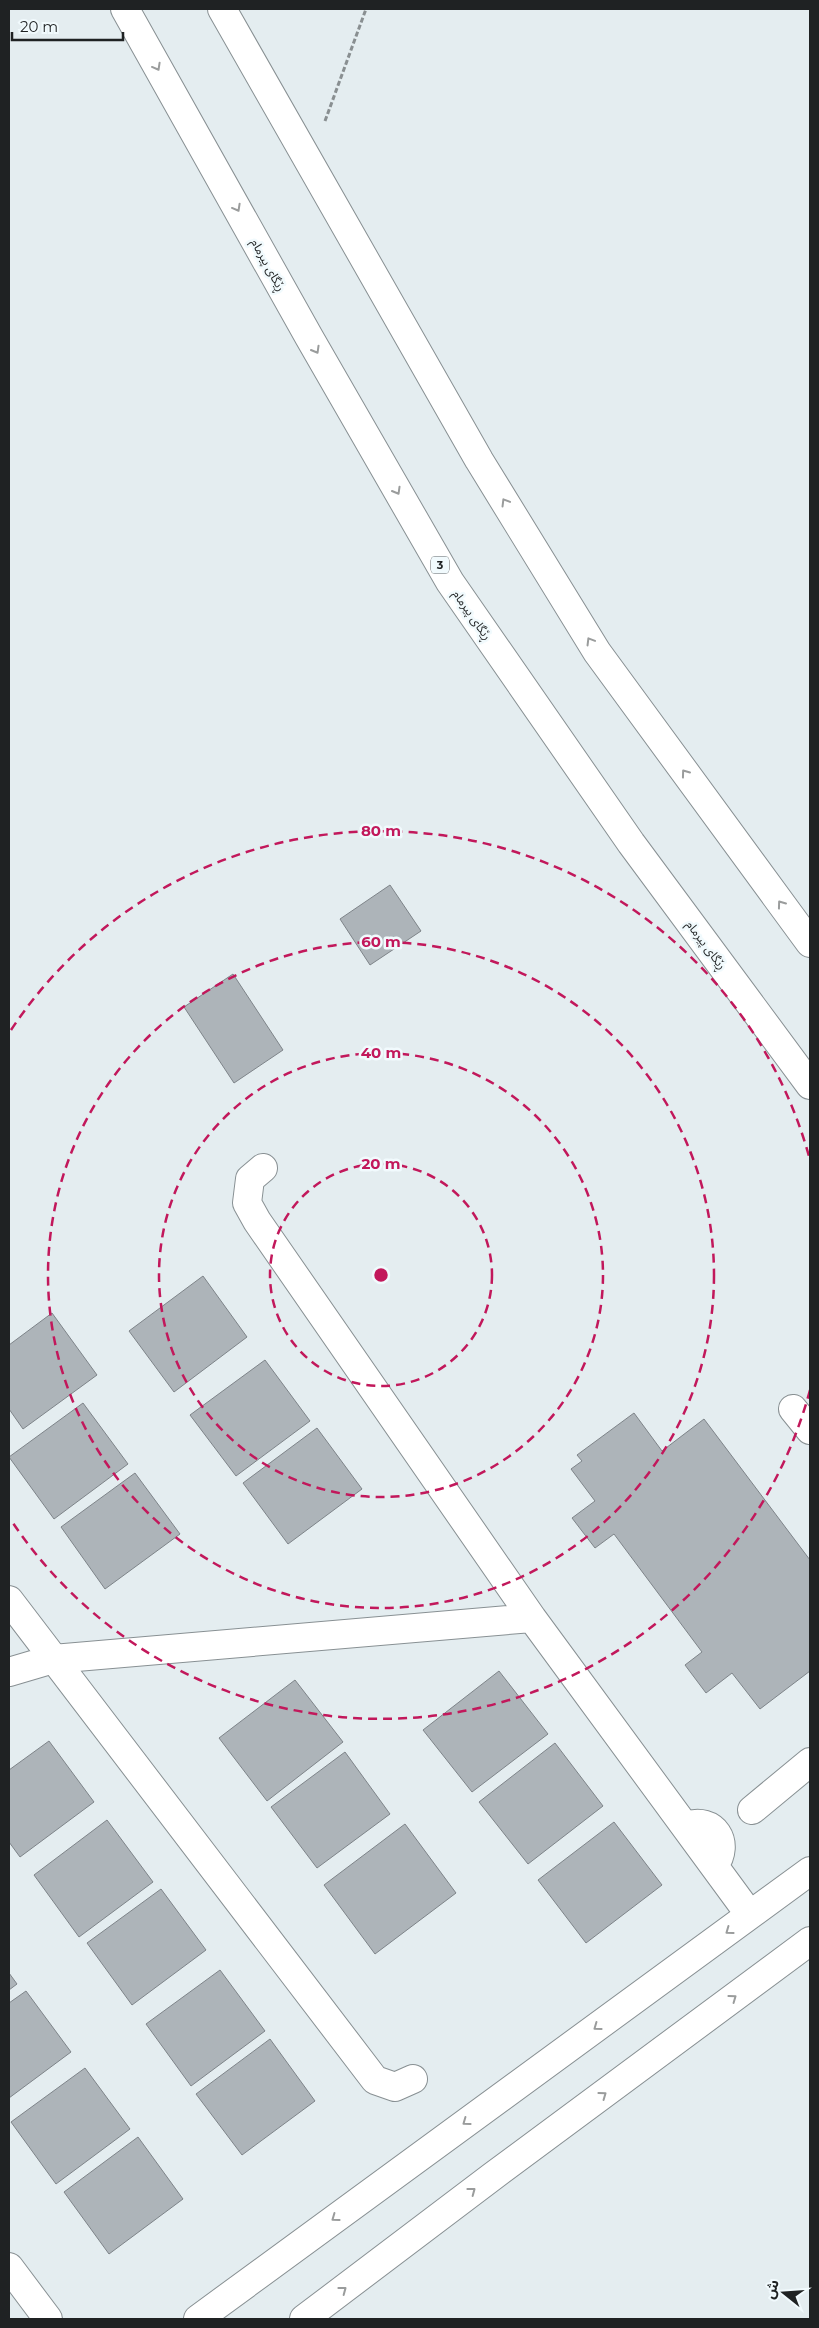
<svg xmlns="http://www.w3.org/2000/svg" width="819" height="2328" font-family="Montserrat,'Noto Sans Arabic',sans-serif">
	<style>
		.building { fill: #adb4b9; stroke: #7e8489 }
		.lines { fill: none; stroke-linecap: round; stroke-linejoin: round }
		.minor-casing { stroke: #889093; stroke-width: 30 }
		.highway-casing { stroke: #889093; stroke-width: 30 }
		.path { stroke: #898f91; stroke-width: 3; stroke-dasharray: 5 2.5; stroke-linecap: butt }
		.minor { stroke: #fff; stroke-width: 28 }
		.highway { stroke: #fff; stroke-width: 28 }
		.oneway { stroke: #9a9c9c }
		.ring { fill: none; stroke: #c2185b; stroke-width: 2.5; stroke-dasharray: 9 6 }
		.labels { text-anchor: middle; stroke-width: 5; stroke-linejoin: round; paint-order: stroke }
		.shield { fill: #f1fafd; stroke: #5e6364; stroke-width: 1 }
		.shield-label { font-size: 11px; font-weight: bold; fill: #1f2223 }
		.street-label { font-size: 12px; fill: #1f2223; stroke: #f1fafd }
		.centre { fill: #c2185b; stroke: #f1fafd; stroke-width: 2.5 }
		.ring-label { font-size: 15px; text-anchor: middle; font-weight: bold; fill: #c2185b; stroke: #f1fafd; stroke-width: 5; stroke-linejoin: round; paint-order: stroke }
	</style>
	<rect width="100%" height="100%" fill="#e4edf0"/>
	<path class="building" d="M390 885 421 931 370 965 340 919Z
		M233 974 283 1050 234 1083 184 1007Z
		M203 1276 247 1337 174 1392 129 1331Z
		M52 1313 97 1375 23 1429 9 1409V1345Z
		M265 1360 310 1421 236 1476 190 1415Z
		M83 1403 128 1464 54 1519 9 1457Z
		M634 1413 662 1451 704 1419 810 1560V1671L760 1709 732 1673 706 1693 685 1665 702 1652 614 1534 595 1548 572 1518 595 1501 571 1469 582 1461 577 1455Z
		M317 1428 362 1489 288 1544 243 1483Z
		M135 1473 180 1534 105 1589 61 1527Z
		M499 1671 548 1734 472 1792 423 1730Z
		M295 1680 343 1742 267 1801 219 1738Z
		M49 1741 94 1802 20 1857 9 1842V1770Z
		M555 1743 603 1806 528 1864 479 1802Z
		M345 1752 390 1814 317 1868 271 1807Z
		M107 1820 153 1882 79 1937 34 1875Z
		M614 1822 662 1885 586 1943 538 1880Z
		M405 1824 456 1893 375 1954 324 1885Z
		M161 1889 206 1950 132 2005 87 1943Z
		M220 1970 265 2031 191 2086 146 2024Z
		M9 1973 17 1984 9 1990Z
		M26 1991 71 2052 9 2098V2003Z
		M270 2039 315 2101 242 2155 196 2094Z
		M85 2068 130 2129 56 2184 11 2122Z
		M138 2137 183 2199 109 2254 64 2192Z"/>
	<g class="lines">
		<defs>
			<path id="minor" d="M263 1168 250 1179 247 1203 257 1221 532 1618
				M793 1409 810 1430
				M9 1600 375 2080 395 2087 413 2079
				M9 1672 53 1659 532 1618 750 1915
				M752 1810 810 1762
				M686 1826C714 1816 731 1843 714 1866
				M9 2267 48 2319
				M198 2319 810 1871
				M304 2319 493 2176 810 1941"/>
			<path id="highway" d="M125 9 309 337 450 582 631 843 810 1085
				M222 9 479 460 597 652 810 943"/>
		</defs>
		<use href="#minor" class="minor-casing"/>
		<use href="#highway" class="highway-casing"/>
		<path class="path" d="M325 121 366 9"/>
		<use href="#minor" class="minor"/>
		<use href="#highway" class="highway"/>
	</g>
	<defs><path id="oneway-chevron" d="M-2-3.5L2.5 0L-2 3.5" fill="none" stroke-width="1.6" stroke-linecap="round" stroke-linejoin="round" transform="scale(1.25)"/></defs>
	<g class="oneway">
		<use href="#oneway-chevron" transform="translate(157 67) rotate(61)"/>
		<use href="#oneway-chevron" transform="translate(237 208) rotate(61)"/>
		<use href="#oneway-chevron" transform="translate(316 350) rotate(60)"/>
		<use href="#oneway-chevron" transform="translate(397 491) rotate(60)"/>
		<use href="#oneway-chevron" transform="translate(505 502) rotate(-121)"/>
		<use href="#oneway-chevron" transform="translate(590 641) rotate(-121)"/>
		<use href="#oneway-chevron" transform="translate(685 773) rotate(-126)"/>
		<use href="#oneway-chevron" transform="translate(781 904) rotate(-126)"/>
		<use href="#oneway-chevron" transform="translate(729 1931) rotate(144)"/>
		<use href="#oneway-chevron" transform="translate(733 1998) rotate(-36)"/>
		<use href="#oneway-chevron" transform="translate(597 2027) rotate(144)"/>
		<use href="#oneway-chevron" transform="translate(603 2095) rotate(-36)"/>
		<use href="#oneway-chevron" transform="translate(466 2122) rotate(144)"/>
		<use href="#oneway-chevron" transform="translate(472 2191) rotate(-37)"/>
		<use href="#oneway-chevron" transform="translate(335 2218) rotate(144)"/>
		<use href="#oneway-chevron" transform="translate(343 2290) rotate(-37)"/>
	</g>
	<g class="ring">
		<circle cx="381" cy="1275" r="111"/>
		<circle cx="381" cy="1275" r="222"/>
		<circle cx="381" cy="1275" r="333"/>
		<path d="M810 1390A444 444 0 0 1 11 1520M11 1030A444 444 0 0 1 810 1160"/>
	</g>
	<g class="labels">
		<rect class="shield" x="431" y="556.5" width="18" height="17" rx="4"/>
		<g class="shield-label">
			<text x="440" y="569">3</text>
		</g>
		<g class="street-label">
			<text transform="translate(268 265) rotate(61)" y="4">ڕێگای پیرمام</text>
			<text transform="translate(472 615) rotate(55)" y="4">ڕێگای پیرمام</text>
			<text transform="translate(706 945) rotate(53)" y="4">ڕێگای پیرمام</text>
		</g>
	</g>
	<circle cx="381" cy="1275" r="8" class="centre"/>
	<g class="ring-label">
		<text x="381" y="836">80 m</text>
		<text x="381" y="947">60 m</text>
		<text x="381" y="1058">40 m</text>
		<text x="381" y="1169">20 m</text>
	</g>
	<rect width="819" height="2328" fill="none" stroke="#1f2223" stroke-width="20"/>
	<g transform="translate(784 2293) rotate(287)" stroke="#f1fafd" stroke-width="4" paint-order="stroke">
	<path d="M0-4L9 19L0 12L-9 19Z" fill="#1f2223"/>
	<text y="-8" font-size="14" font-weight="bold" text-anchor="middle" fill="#1f2223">ش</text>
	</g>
	<path d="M12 32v8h111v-8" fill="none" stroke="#1f2223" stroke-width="2.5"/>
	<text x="20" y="32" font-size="15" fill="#1f2223" stroke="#f1fafd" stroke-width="4" paint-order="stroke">20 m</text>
</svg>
